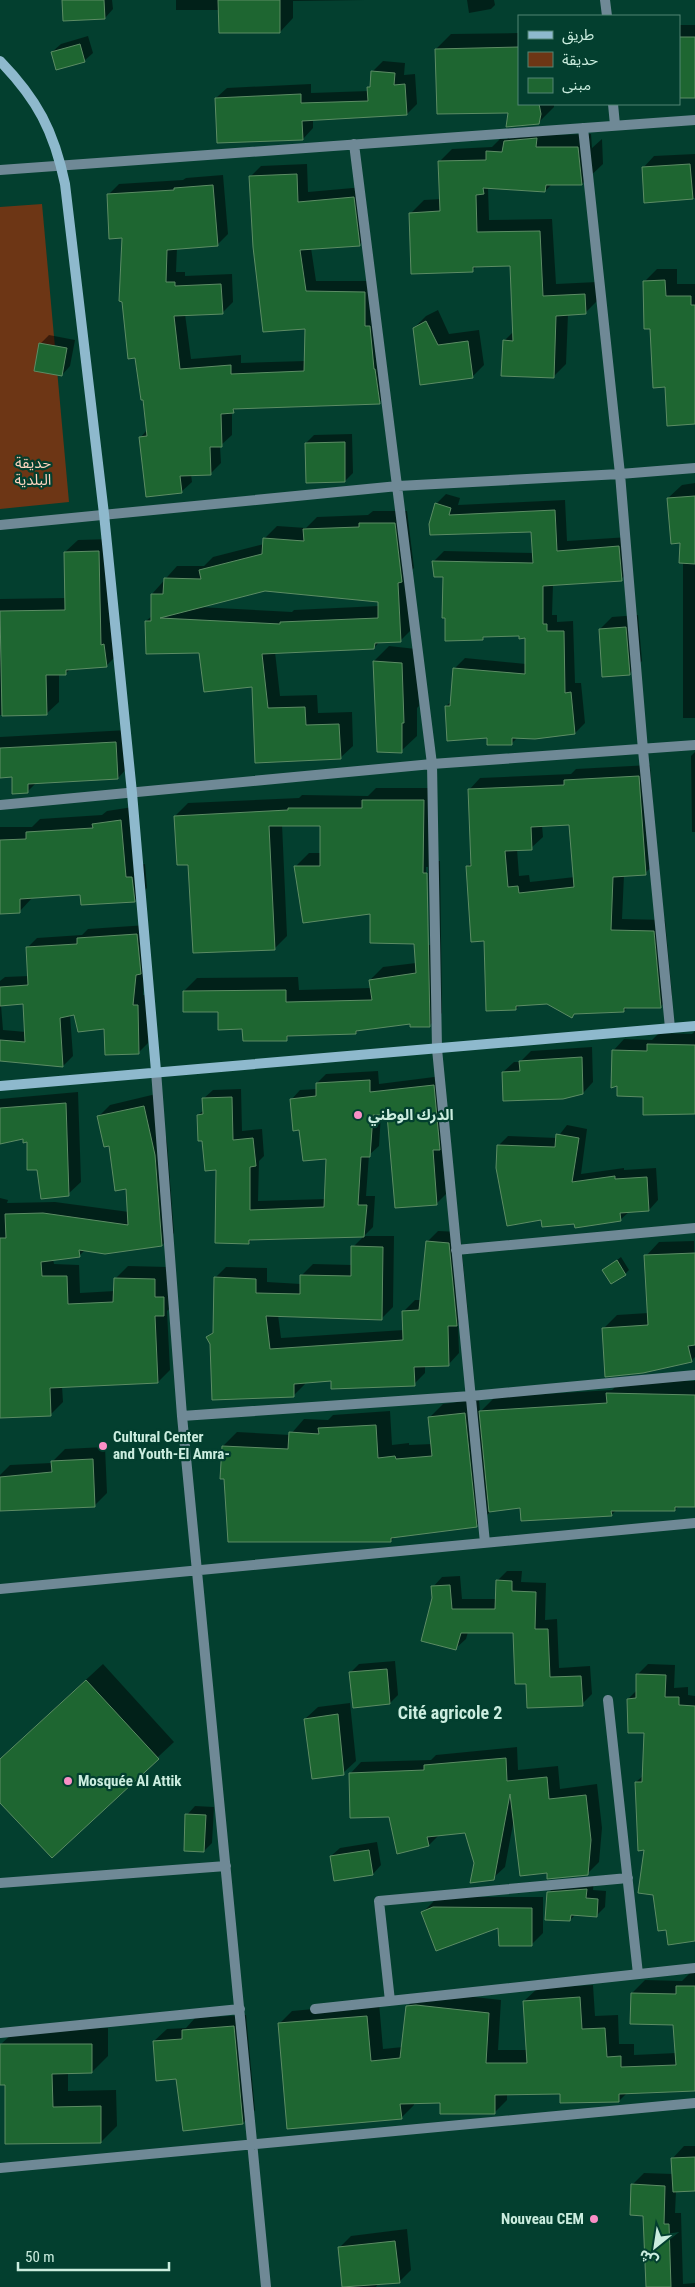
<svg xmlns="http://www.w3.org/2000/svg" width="695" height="2287" font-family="'Roboto Condensed','Noto Sans Arabic',sans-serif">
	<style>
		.green { fill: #6d3615 }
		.shadow { fill: #0007; fill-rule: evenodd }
		.building { fill: #1e6631; stroke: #5c8c64; fill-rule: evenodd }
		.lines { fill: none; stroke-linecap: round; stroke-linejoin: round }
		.minor { stroke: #6f8996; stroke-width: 10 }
		.secondary { stroke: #8eb9cd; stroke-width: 10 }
		.poi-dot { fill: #fa8fc6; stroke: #033f2f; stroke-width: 2 }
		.labels { text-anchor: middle; stroke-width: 4.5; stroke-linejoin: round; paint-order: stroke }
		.park-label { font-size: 15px; fill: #fed4bf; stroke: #033f2f }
		.poi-label { font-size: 15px; font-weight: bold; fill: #cbeddf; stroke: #033f2f; text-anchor: start }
		.quarter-label { font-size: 18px; font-weight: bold; fill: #cbeddf; stroke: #033f2f }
	</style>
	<rect width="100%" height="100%" fill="#033f2f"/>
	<path class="green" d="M42 204 69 502 0 509V207Z"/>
	<path class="shadow" d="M63 0H112L113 9 105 18Z
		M176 0H365L293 1V18L280 32 220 10H176Z
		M467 0H494L495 5 491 9 469 13Z
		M680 25H695V97H679Z
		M519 33V104H554V107L539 122 509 111 436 49 451 34Z
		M88 36 93 53 84 61 52 52 61 44Z
		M383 61 405 63 404 75 415 74 417 104 407 114 313 120V128L303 139 216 98 227 88 311 84V93L369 91 373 71Z
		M518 128 548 135 591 134 592 148 602 139 603 164 582 184H552L545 191 488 188 489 220 552 219 556 284 597 282 598 300 586 312 568 314 566 364 553 377 504 341 514 331 511 265 477 266 472 271 411 213 424 200 441 199 439 162 452 149 492 147 500 139H507Z
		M695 154V198L645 201 643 168 654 156Z
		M307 164 308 192 364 187 370 234 359 245 311 248 316 281H375L390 392 379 402 238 407 232 412V435L220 446 221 463 210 474H191L192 482 181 492 140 438 147 430 136 357 123 237 108 195 119 184 183 180 186 178 223 175 228 234 217 245 177 248 176 272H185V276L232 274 233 302 222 313 185 314 191 359 241 355V363L306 361 307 327 250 177 261 166Z
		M657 269H677V284H695V423L666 386 651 328 645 281Z
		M438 310 449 334 479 330 484 365 472 377 414 328 426 316Z
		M49 335 75 340 70 366 62 375 40 344Z
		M352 434 353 473 345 481 306 443 314 435Z
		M695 483V718H683V562L681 542 668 498 682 485Z
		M446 494 460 498 458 505 565 500 567 541 629 537 632 569 621 579 553 584 552 615H557V622L573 621 575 683H581L585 723 575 733 518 737 511 744 489 737 446 706 452 701 454 669 465 658 526 664V637L520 635 485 636 482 639 434 561 444 551 534 553 533 530 431 534 436 504Z
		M373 511H407L414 568 410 572 413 628 400 641H380L374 648 275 652 280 696 317 695 318 713 352 712 353 746 340 758 256 762 253 686 200 651 146 621 152 616V594L177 566H204L213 557 264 544 265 538 277 526 306 528 317 517 368 515ZM265 590 380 601 379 606 294 610 292 612 199 607Z
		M111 539 119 653 106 666 71 669 66 673H59V702L46 714 0 715V719V599L66 598 65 552 78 540Z
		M638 615 642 661 629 674 600 629 612 617Z
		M389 646 416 649 419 706 417 708V736L401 751 374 661Z
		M128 730 130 765 118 778 37 782 28 791 13 776H0V737Z
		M695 752V832H692L691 756Z
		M650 765 657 862 645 873 624 875 622 919 665 920 672 995 661 1006 628 1007 624 1011 575 1013 572 1017 547 1002 520 1005 516 1009 485 940 467 867 472 862 469 790 480 778 571 774 576 769ZM570 824 575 877 530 882 529 875 519 876 517 849 531 848 543 837 542 825Z
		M376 788H436V861H440L442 1013 429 1026 411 1022 359 1030 356 1033 291 1034 286 1039 244 1028 219 1010 184 991 197 978 298 977 299 990 371 988 370 980 383 967 416 963 415 942 296 866 309 853H322V824H282L287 936 274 949 189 863 175 816 188 803 299 798 302 795 368 796ZM426 867H428L430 945H428Z
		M133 807 139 865 145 864 147 888 134 901 81 894 33 897 19 912 0 913V827H32L40 819 102 815 107 811Z
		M147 925 143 995H147L148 1043 138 1053 105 1027 75 1014 70 1015 73 1056 63 1066 0 1060V981L5 977 29 976 27 948 37 938 82 935 88 929ZM24 1003 26 1032 3 1030 1 1005Z
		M695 1031V1113L645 1095 613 1051 624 1039 652 1040 659 1033 692 1034Z
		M592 1047 593 1082 583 1093 503 1072 514 1062H520L531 1051Z
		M378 1071 379 1084 442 1076V1146L446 1194 437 1203 389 1114H381L379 1146 369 1155 366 1196H375L373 1227 364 1236H394L393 1307 381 1319 278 1315 281 1338 404 1330V1311L415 1300H421L427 1242 438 1231 460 1232 468 1314 458 1323 459 1353 448 1365H425V1373L414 1384 332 1379 305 1381V1384L294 1395 211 1344 207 1338 214 1331 215 1278 226 1267 267 1268V1282L301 1284 302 1275 313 1264 352 1265 353 1247 364 1236 252 1239 249 1243 203 1139 198 1115 204 1110 203 1099 213 1090 241 1089 242 1131 262 1129 264 1156 259 1161 258 1201 326 1199 328 1158 301 1129 291 1100 300 1090 317 1089V1083L326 1074Z
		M78 1092 81 1182 68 1194 38 1169 28 1141 24 1138 0 1143V1099Z
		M156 1094 167 1142 174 1233 162 1245 85 1250 79 1256 53 1259 54 1264 79 1265 80 1293 115 1291 116 1278 128 1266 167 1267V1285H175L176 1302 167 1311 170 1370 158 1382 62 1386 63 1402 51 1414 0 1417V1198L8 1200 7 1203 55 1202 129 1212 127 1188 98 1117 110 1105Z
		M567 1125 587 1129 581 1174 624 1168V1170L656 1168 658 1200 649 1210 630 1211 620 1220 575 1223 542 1218 498 1146 508 1136 557 1138Z
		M694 1241 695 1357 691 1361 603 1329 617 1315 648 1313 646 1256 659 1242Z
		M621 1257 629 1270 625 1274 604 1270Z
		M622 1380 695 1381V1506H679L675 1510H617L611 1515 521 1507 491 1511 476 1526 396 1536 391 1541 223 1446 237 1432 290 1435 304 1419 328 1420 333 1415 390 1411 392 1445 409 1443V1445L432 1444 429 1418 443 1404 479 1399 480 1412 495 1397 612 1390Z
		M105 1447 107 1493 95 1505 0 1510V1475L10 1465 51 1463 65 1449Z
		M507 1571H522L521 1582 546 1583 545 1620 557 1619 559 1668 590 1666 592 1694 582 1704 527 1682 514 1632H468L466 1639 456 1648 433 1598V1587L442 1577 460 1576 462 1599H496L497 1581Z
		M395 1661 398 1695 390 1703 350 1673 359 1664Z
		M103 1664 174 1742 52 1856 0 1801V1759Z
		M648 1664 675 1665 674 1688 688 1687V1695L695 1696V1940L667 1929 654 1894 645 1849 636 1782 644 1775 645 1732 628 1699 637 1690 638 1674Z
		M350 1703 356 1761 343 1773 305 1719 318 1707Z
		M517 1747 518 1770 558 1766 560 1789 597 1784 602 1828 599 1862 587 1874 549 1872 514 1819 505 1867 493 1878 475 1863 466 1831 440 1834 429 1845 390 1816 350 1774 361 1762 431 1760 436 1755Z
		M195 1806 214 1807 212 1843 204 1851 187 1815Z
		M377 1842 381 1865 373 1874 331 1856 340 1848Z
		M594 1881 593 1890 606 1891 605 1907 597 1915 576 1914 570 1920 548 1893 556 1885Z
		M445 1897H543V1933L531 1945 500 1926 423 1912 434 1901Z
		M690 1973H695V2090L627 2093 619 2101 561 2093H507V2100L494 2113 441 2102H414V2105L401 2118 279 2024 292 2011 379 2003 383 2049 403 2047 407 2007 420 1993 430 1992 501 2000 498 2050H528L524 2001 538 1988 593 1985 595 2016 618 2015 619 2044H634V2055L676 2053 675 2024 632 1993 645 1980 682 1981Z
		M246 2015 255 2110 243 2123 177 2078 154 2041 167 2029 186 2028 195 2018Z
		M108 2028V2056L92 2072H68V2091L116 2090 117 2126 101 2142 6 2083 0 2045 17 2029Z
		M684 2146H695V2190L676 2191 675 2213H681L683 2284 695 2283V2287H647L644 2214 632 2185 644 2173 673 2174 672 2159Z
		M407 2229 411 2270 399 2282 378 2284 376 2287H344L339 2248 351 2236Z"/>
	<path class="building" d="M62 0H104L105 19 63 21Z
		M218 0H280V33H219Z
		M679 37H695V98H679Z
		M80 44 85 62 56 70 51 52Z
		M519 47V104H539L541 114 539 124 506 127 508 113 437 114 435 49Z
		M371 71 395 73 394 85 405 84 407 115 302 121 303 140 217 143 215 98 301 94V103L368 101 367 87H370Z
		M537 138 536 147H578L582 185H546L545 192 483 188 484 194 476 195 477 232 540 231 543 296 585 294 586 314 556 316 554 378 501 376 503 340 513 341 510 266 473 267V272L411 274 409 213 440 211 438 161 486 160V151L502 152 504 141Z
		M690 164 693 199 644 203 642 167Z
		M297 174 298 202 354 197 360 246 300 250 306 291 365 292V326H370L374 369H375L380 404 233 409 234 413 221 414 222 447H210L211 475 180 476 182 493 146 497 139 437 147 436 143 400H141L135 358 128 359 122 302 119 301 122 238 109 239 107 194 174 190V188L213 185 218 246 167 250 166 282H175V286L221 284 223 314 174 316 180 369 231 365V374L304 371 305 329 263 332 253 247 249 176Z
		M665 280 666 296H691V305H695V424L667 426 665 387 653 388 650 329H644L643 281Z
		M426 321 438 345 468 341 473 378 420 385 413 328Z
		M39 343 67 348 62 376 34 371Z
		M345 442V482L306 483 305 443Z
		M695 496V564L679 563 680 543 671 544 667 498Z
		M435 503 451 508 449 515 555 510 557 551 619 546 622 581 543 586V624H547V631H564L565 693 571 692 575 734 535 739 512 738V745H487V738L447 741 445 706H450L453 668 525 674V638L519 639V636L483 637V640L445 641V618H442L443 577H434L432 561 533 563 531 532 430 535 429 524Z
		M359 523H395L402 582 398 583 401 642 375 643 374 649 262 654 268 708 305 707 306 725 339 724 341 759 255 763 252 687 204 692 199 653 146 654 145 621H151V594H163L164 578 201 579 199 570 262 554 263 538 304 541 303 529 359 527ZM265 591 378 602V618L280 622V624L160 618Z
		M99 551 101 645 104 644 107 667 66 670V675H46L47 715 2 716 0 611 65 610 64 552Z
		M626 627 630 675 602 677 599 629Z
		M373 661 402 663 404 723H402V753L377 752Z
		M116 742 118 779 28 784V793L12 794V777L0 778V748Z
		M639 776 646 875 613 877 611 930 654 931 661 1008H624V1012L574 1014 572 1018 547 1004 516 1006V1010L486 1011 484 941 471 942 466 866H471L468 789 564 785V780ZM569 825 574 887 519 893 518 886 508 887 505 851 532 850 531 827Z
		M362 800H424L423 873H427L430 1027H410V1024L356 1031V1034L287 1036V1041H243L242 1029 218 1030V1012H183V991L286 990V1002L372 1000 369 980 416 973 414 944 370 943V914L303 923 294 866H320V826H269L275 950 193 953 188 865H177L174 816 288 810V808H362Z
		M121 820 126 877H132L135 902 81 905 80 895 20 899V913L0 914V840L26 839V832L93 828 92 824Z
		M137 934 141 974 136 975 133 1005H138L139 1054 105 1055 104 1029 78 1032 74 1015 60 1018 63 1067 0 1061V1040L25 1042 23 1004 0 1006V987L28 985 26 947 77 944V938Z
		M647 1044 695 1045V1114L643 1115V1097L617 1096V1086L611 1088 612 1050 647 1051Z
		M582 1057 583 1094 563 1099 503 1101 502 1072 520 1071 519 1061Z
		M370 1080V1092L434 1085 440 1150H433L437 1205 395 1208 387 1115H373L370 1157H361L358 1205H367L364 1237 249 1240V1244L215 1243 216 1170 205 1171 202 1141H198L197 1115 203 1114 202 1098 232 1097 233 1140 253 1138 256 1166 250 1167V1210L324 1207 326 1159 303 1161 299 1130 293 1131 290 1099 316 1096V1083Z
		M66 1103 69 1196 41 1199 37 1170H27V1142L23 1143V1139L0 1144V1108Z
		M144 1106 155 1155 162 1246 105 1254 79 1250 80 1257 41 1262 42 1276H67L68 1304 113 1302 114 1278 155 1279V1297H164V1316H155L158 1383 50 1388 51 1416 0 1418V1238H6L5 1214 43 1213 128 1225 126 1189 115 1191 109 1146 104 1147 97 1116Z
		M556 1134 579 1138 572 1182 615 1176V1179L647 1177 649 1211 620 1213 621 1221 575 1228 574 1224 542 1227 541 1220 507 1226 496 1168 497 1145 555 1147Z
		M426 1241 449 1243 457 1326H448L449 1366 414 1367 415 1386 331 1389V1381L294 1384V1397L212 1400 210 1344 206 1337 213 1333 214 1277 256 1279V1293L300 1294V1275L351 1276V1246L383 1247 382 1320 266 1316 270 1349 403 1340 402 1311 419 1310Z
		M695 1253V1345L688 1346 692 1362 643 1373 605 1377 602 1328 648 1325 644 1255Z
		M617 1260 626 1275 611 1284 602 1270Z
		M606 1393 695 1395V1507H675V1511H611L612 1516 521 1521 520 1508 489 1512 479 1411 607 1403Z
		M465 1413 477 1527 391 1538V1542H228L224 1479H220L222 1446 288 1449 289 1432 319 1434 318 1428 376 1425 378 1458 395 1456 396 1459 432 1456 428 1417Z
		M93 1459 95 1507 0 1511V1477L52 1472 51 1461Z
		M496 1580 512 1581V1591L536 1592 535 1629H548L550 1677 581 1676 583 1706 527 1708 526 1684H515L513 1633H461L456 1650 421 1641 432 1598 431 1586 450 1585 452 1609H495Z
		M387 1669 390 1704 353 1708 349 1672Z
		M636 1674 666 1675 665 1697H679V1705L695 1706V1941L668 1945 666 1930 658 1931 653 1895 638 1893 644 1850 638 1851 635 1782H642L644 1733H628L627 1699 636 1698Z
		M86 1680 159 1759 52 1858 0 1803V1759Z
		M338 1714 344 1775 312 1779 304 1719Z
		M506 1758 507 1781 547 1777 549 1799 586 1795 591 1840 588 1875 547 1879V1873L520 1876 510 1794 494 1880 470 1883 474 1863 465 1833 427 1837 429 1846 397 1854 389 1817 350 1818 349 1773 424 1770V1765Z
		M185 1814 206 1815 204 1852 184 1851Z
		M369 1850 373 1875 334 1881 330 1856Z
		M587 1889 586 1898 598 1899 597 1917 571 1915 570 1921 545 1920 547 1892Z
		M433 1907 532 1908V1946H499L498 1928 436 1951 421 1912Z
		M676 1986H695V2091L619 2094V2102L560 2103V2094L495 2095V2114H440V2103L400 2104 402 2119 287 2129 278 2023 367 2016 371 2061 400 2058 406 2006 416 2005 489 2013 486 2063H527L523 2001 580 1997 582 2029 605 2028 607 2057 621 2056V2067L676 2065 673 2025 630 2024 631 1993 676 1994Z
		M234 2026 243 2124 183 2131 176 2079 156 2081 153 2041 182 2039V2030Z
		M0 2044H92V2073L52 2074 53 2107 101 2106V2143L5 2144V2085H0Z
		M695 2157V2191L673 2192 671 2158Z
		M631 2184 665 2186 664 2224H669L671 2287H646L643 2216 630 2215Z
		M395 2241 400 2283 342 2287 338 2247Z"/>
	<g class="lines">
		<path class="minor" d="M605 0 607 16
			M613 104 615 125
			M583 128 620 474 643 750 670 1028
			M354 144 432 764 437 1049 485 1543
			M0 170 695 120
			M0 525 398 486 620 474 695 468
			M0 805 432 764 695 745
			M156 1071 182 1416 266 2287
			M456 1250 695 1228
			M182 1416 471 1396 695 1375
			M0 1589 695 1523
			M608 1700 638 1974
			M0 1883 226 1866
			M390 2001 379 1901 628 1878
			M315 2009 695 1968
			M0 2033 240 2009
			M0 2168 695 2103"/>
		<path class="secondary" d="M0 61C37 99 54 131 65 184L104 514 132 793 156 1071
			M0 1086 695 1026"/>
	</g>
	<g class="poi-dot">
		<circle cx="358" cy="1115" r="5"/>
		<circle cx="103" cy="1446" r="5"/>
		<circle cx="68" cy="1781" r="5"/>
		<circle cx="594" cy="2219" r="5"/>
	</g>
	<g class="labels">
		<g class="park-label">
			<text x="33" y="468">حديقة<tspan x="33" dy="17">البلدية</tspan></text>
		</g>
		<g class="poi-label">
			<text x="368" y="1120">الدرك الوطني</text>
			<text x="113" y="1442">Cultural Center<tspan x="113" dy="17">and Youth-El Amra-</tspan></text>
			<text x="78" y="1786">Mosquée Al Attik</text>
			<text x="584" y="2224" text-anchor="end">Nouveau CEM</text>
		</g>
		<g class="quarter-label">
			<text x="450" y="1719">Cité agricole 2</text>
		</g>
	</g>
	<rect x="518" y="15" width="162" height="90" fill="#033f2f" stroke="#538575"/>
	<rect x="528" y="31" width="25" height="8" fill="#8eb9cd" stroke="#538575"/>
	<text x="562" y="40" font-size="15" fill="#cbeddf">طريق</text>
	<rect x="528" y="52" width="25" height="15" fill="#6d3615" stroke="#538575"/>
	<text x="562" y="65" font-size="15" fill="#cbeddf">حديقة</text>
	<rect x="528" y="78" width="25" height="15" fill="#1e6631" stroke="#538575"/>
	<text x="562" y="90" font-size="15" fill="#cbeddf">مبنى</text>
	<g transform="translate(655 2247) rotate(210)" stroke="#033f2f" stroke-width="4" paint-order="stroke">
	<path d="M0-4L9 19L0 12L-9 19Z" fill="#cbeddf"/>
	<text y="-8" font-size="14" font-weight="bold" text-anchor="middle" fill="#cbeddf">ش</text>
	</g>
	<path d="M18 2262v8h151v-8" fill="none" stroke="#cbeddf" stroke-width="2.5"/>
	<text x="25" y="2262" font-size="15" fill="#cbeddf" stroke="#033f2f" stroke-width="4" paint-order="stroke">50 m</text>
</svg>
